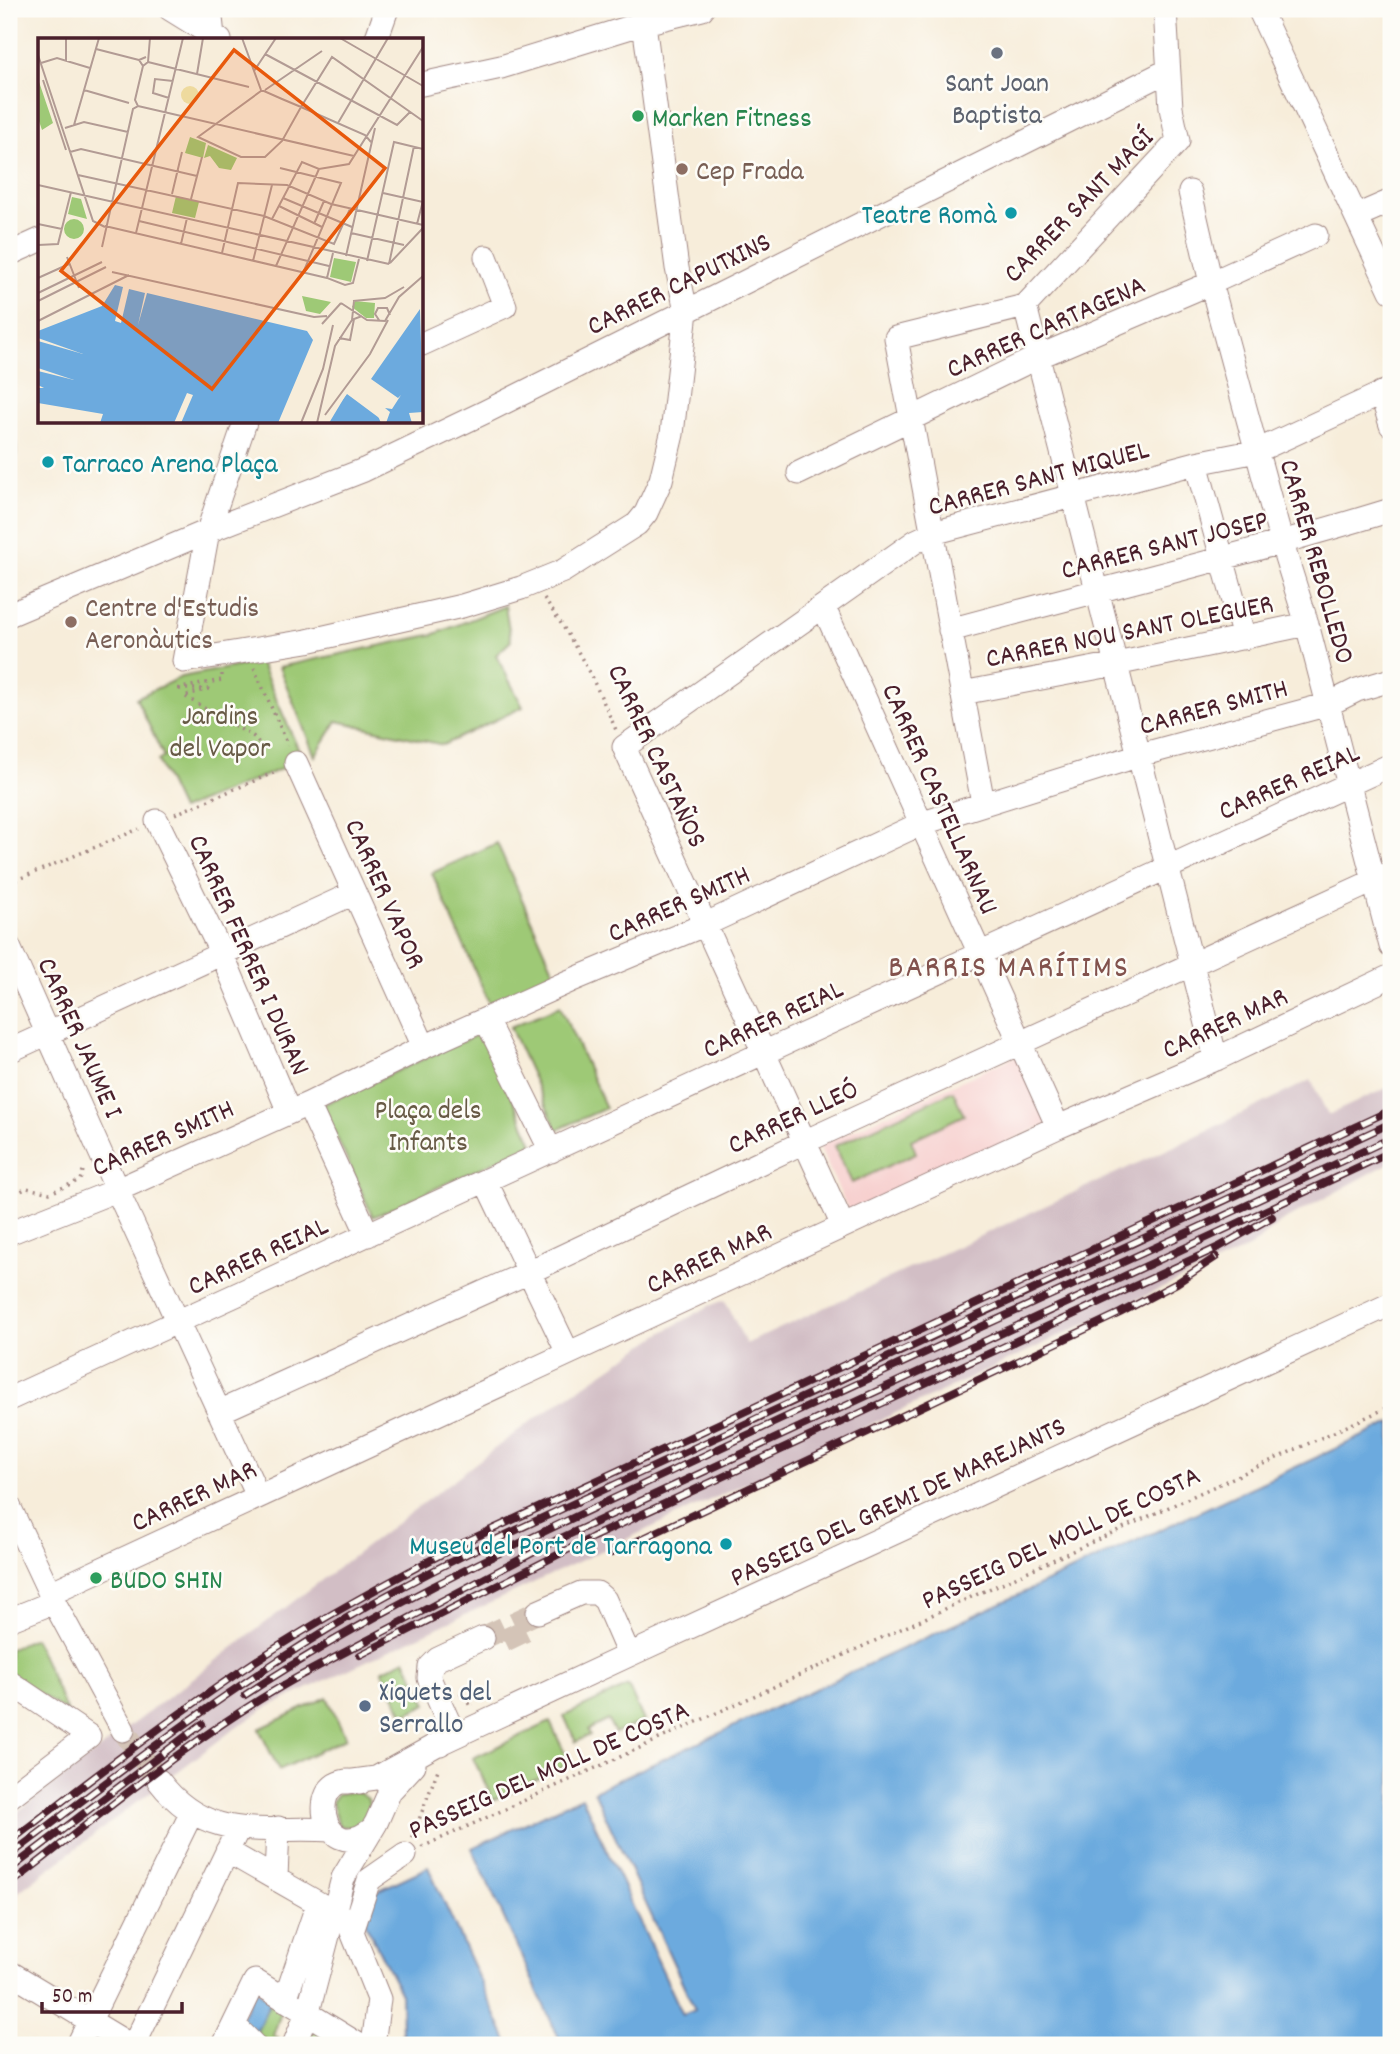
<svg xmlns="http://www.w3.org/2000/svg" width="1400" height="2054" font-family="Dekko,sans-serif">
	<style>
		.built { fill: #f7d0cf }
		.industrial { fill: #d2bec5 }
		.green { fill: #9ec976; stroke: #747450; stroke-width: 2 }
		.sand { fill: #eeda9e; stroke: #9c7c64; stroke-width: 2 }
		.water { fill: #6caade; stroke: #5b6484; stroke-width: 2 }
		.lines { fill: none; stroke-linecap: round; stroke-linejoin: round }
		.minor-tunnel { stroke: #d4c4b7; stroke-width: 23; stroke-dasharray: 23 11; stroke-linecap: butt }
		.minor-casing { stroke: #a08682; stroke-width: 25 }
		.path { stroke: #a08682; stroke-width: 3.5; stroke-dasharray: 2 5; stroke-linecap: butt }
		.minor { stroke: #fff; stroke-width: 23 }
		.rail-casing { stroke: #4a1f2b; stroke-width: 8 }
		.rail { stroke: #fdfcf7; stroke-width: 5; stroke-dasharray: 16; stroke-linecap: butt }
		.worship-dot { fill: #6b7280; stroke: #fdfcf7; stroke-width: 2.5 }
		.leisure-dot { fill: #2e9e5b; stroke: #fdfcf7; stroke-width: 2.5 }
		.education-dot { fill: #8d6e63; stroke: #fdfcf7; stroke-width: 2.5 }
		.culture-dot { fill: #0f9aa8; stroke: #fdfcf7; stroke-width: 2.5 }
		.service-dot { fill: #5c6f8a; stroke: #fdfcf7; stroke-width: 2.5 }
		.labels { text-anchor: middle; stroke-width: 5; stroke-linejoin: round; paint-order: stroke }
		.worship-label { font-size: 28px; fill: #5b616d; stroke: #fdfcf7 }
		.leisure-label { font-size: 28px; fill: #27864d; stroke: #fdfcf7; text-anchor: start }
		.education-label { font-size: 28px; fill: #785e54; stroke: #fdfcf7; text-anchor: start }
		.street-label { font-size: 28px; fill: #4a1f2b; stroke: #fdfcf7 }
		.culture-label { font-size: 28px; fill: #0d838f; stroke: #fdfcf7; text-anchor: end }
		.park-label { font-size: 28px; fill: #675a45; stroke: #fdfcf7 }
		.service-label { font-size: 28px; fill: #4e5e75; stroke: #fdfcf7; text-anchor: start }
		.quarter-label { font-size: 32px; letter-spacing: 2px; fill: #82524d; stroke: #fdfcf7 }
		.inset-road { fill: none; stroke: #b29b94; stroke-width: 2 }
		.view { fill: #e8590c; fill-opacity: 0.15; stroke: #e8590c; stroke-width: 3.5 }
		.inset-edge { fill: none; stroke: #4a1f2b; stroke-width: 3.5 }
	</style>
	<rect width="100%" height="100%" fill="#fdfcf7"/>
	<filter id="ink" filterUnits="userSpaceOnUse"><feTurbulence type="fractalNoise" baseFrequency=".0143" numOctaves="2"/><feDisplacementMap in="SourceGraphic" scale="14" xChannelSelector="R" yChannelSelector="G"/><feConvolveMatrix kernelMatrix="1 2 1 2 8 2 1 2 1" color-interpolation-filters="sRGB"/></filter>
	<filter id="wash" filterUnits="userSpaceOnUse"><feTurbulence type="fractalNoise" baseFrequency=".00686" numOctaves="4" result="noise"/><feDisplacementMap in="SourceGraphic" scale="28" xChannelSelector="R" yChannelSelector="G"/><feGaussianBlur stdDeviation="1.57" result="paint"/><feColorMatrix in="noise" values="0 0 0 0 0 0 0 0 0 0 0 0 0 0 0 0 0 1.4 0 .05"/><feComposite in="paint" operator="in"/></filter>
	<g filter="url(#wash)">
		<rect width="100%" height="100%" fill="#f7edda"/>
		<path class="built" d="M1016 1056 1047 1124 850 1214 819 1146Z"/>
		<path class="industrial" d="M1311 1080 1328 1115 1391 1086V1162L1281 1222 1250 1247 264 1709 230 1732 9 1899V1818L527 1424 660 1334 709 1306 725 1300 746 1344 1190 1139Z"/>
		<path class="green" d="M505 606 511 641 496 655 523 707 443 745 337 721 315 756 279 667 435 634Z
			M260 662 303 760 181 810 158 761 164 757 136 698 181 677Z
			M497 843 556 976 490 1005 432 873Z
			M560 1006 606 1108 557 1130 510 1027Z
			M483 1032 533 1144 373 1217 322 1105Z
			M953 1091 964 1115 911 1140 916 1153 852 1183 835 1146Z
			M34 1638 67 1712 9 1674V1649Z
			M405 1659 427 1704 404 1715 382 1671Z
			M628 1686 644 1721 615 1733 608 1720 588 1730 590 1735 576 1742 564 1716Z
			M327 1697 346 1738 279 1770 259 1729Z
			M550 1722 570 1764 493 1800 473 1758Z
			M357 1791 368 1799 370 1812 359 1828 339 1826 332 1802 338 1794Z
			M271 2000 283 2007 273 2036 278 2038 276 2045H261L254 2037Z
			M313 2024 345 2045H305Z"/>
		<path class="sand" d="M9 423C18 443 18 464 9 483Z"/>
		<path class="water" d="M1391 1423V2045H562L472 1848 582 1797 683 2015 695 2010 594 1791Z
			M428 1867 509 2045H399L402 2034 401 1994 365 1923 371 1894Z
			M255 1989 271 2000 254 2037 239 2023Z"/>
	</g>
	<g filter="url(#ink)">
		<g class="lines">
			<path class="minor-tunnel" d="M510 1625 523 1652
				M483 1638 538 1612
				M123 1730 159 1781"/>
			<defs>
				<path id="minor" d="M170 9 220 40
					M210 9 213 36
					M1259 9 1391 291
					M376 40 387 9
					M422 84 501 67 644 23 702 9
					M1190 192 1211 283 1282 544 1307 624 1391 946
					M1368 211 1391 201
					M9 254 40 240
					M1025 306 1216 1059
					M422 344 505 306 486 257
					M1381 393 1391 425
					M245 422 208 531 184 661 307 641 462 606 521 588 563 571 637 524 646 513 661 480 672 434 686 311 677 268 642 9
					M1196 463 1244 638
					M799 473 1038 357 1211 283 1316 235
					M824 608 1058 1127
					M9 615 208 531 364 470 485 412 1167 71
					M950 630C1097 590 1245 555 1391 510
					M962 693 1116 664 1307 624
					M296 763 424 1047
					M983 803 896 338 1025 306 1178 141 1171 108 1165 9
					M157 821 222 954 289 1112
					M9 947 117 1190 258 1496
					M486 1020 551 1151
					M9 1051 354 893
					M308 1104 368 1235
					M486 1182 568 1353
					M843 1226 624 747 916 541 933 533 1196 463 1257 451 1391 389
					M9 1233 117 1190 308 1104 424 1047 570 981 704 925 920 824 1140 755 1329 704 1357 690 1391 680
					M9 1399 1391 765
					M219 1412 529 1272 804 1142 1391 873
					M9 1506 54 1602 123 1730
					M50 1593 1058 1127 1216 1059 1391 976
					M538 1612 581 1593H597L605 1600 629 1655
					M9 1620 54 1602
					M9 1682 89 1736 9 1797
					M440 1744 449 1729V1723L429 1678 430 1667 438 1659 483 1638
					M159 1781C207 1844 263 1826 331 1830
					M346 1782 376 1778 436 1745 629 1655 1391 1304
					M360 1783C303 1766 319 1871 372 1829
					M227 1851 346 1919
					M276 1878 278 1828
					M9 1972 130 2045
					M285 2000 318 1903
					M234 2025 254 2045
					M78 2045 192 1812
					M134 2045 238 1829
					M224 2045 255 1981 359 2045
					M294 2045 309 2008 343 1878 376 1823 390 1791 414 1765
					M373 2045 379 1999 352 1932 369 1880 405 1855"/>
			</defs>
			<use href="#minor" class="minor-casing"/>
			<path class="path" d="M544 599C574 639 596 684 616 730
				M254 668 288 745
				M222 674V680L176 689H208L184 696 254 737 259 743
				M175 814 278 771
				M9 883 139 829
				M9 1197 27 1188 50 1193 80 1180 84 1168
				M460 1696 463 1694 470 1706 473 1704
				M412 1838 439 1767
				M422 1847 1391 1406"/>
			<use href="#minor" class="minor"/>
			<defs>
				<path id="rail" d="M612 1553 1120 1313 1177 1283 1216 1257
					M360 1655 593 1537 1219 1247 1272 1217
					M245 1695C383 1604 533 1537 682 1466 917 1354 1156 1249 1391 1138
					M9 1842C89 1781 170 1718 254 1662 321 1618 392 1580 463 1543L1391 1110
					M9 1856C122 1770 234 1683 357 1612 466 1549 584 1500 698 1446 928 1337 1160 1231 1391 1123
					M9 1870 202 1724
					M9 1885C103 1813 194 1735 298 1677L555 1541 1391 1152"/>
			</defs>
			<use href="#rail" class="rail-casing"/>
			<use href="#rail" class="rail"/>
		</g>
	</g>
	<circle class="worship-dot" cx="997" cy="53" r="7"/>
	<g class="leisure-dot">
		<circle cx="638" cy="116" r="7"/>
		<circle cx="96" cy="1578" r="7"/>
	</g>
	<g class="education-dot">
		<circle cx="682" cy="169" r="7"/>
		<circle cx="71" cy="622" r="7"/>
	</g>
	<g class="culture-dot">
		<circle cx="1011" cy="213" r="7"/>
		<circle cx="48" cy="462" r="7"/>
		<circle cx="726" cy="1544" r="7"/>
	</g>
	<circle class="service-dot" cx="365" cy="1706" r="7"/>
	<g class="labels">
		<g class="worship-label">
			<text x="997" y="91">Sant Joan<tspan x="997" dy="32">Baptista</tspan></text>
		</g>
		<g class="leisure-label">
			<text x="652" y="126">Marken Fitness</text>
			<text x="110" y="1588">BUDO SHIN</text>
		</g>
		<g class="education-label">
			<text x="696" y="179">Cep Frada</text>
			<text x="85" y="616">Centre d'Estudis<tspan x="85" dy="32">Aeronàutics</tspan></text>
		</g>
		<g class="street-label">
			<text transform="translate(1077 204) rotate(-46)" y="10">CARRER SANT MAGÍ</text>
			<text transform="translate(678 282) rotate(-26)" y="10">CARRER CAPUTXINS</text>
			<text transform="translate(1045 325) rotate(-24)" y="10">CARRER CARTAGENA</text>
			<text transform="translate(1038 476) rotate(-15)" y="10">CARRER SANT MIQUEL</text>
			<text transform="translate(1164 543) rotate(-14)" y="10">CARRER SANT JOSEP</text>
			<text transform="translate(1319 561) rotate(74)" y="10">CARRER REBOLLEDO</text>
			<text transform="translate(1129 629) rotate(-11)" y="10">CARRER NOU SANT OLEGUER</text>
			<text transform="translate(1213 705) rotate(-15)" y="10">CARRER SMITH</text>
			<text transform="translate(659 755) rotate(65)" y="10">CARRER CASTAÑOS</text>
			<text transform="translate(1288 780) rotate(-24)" y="10">CARRER REIAL</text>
			<text transform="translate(942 798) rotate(66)" y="10">CARRER CASTELLARNAU</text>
			<text transform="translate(387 893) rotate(66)" y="10">CARRER VAPOR</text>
			<text transform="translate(678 902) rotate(-24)" y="10">CARRER SMITH</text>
			<text transform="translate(251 954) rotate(66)" y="10">CARRER FERRER I DURAN</text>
			<text transform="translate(772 1017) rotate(-25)" y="10">CARRER REIAL</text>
			<text transform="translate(1224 1021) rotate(-25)" y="10">CARRER MAR</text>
			<text transform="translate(82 1037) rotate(66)" y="10">CARRER JAUME I</text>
			<text transform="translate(792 1115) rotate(-25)" y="10">CARRER LLEÓ</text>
			<text transform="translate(162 1136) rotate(-24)" y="10">CARRER SMITH</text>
			<text transform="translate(257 1254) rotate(-25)" y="10">CARRER REIAL</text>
			<text transform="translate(708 1256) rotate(-25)" y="10">CARRER MAR</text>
			<text transform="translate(193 1494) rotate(-25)" y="10">CARRER MAR</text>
			<text transform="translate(897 1500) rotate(-25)" y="10">PASSEIG DEL GREMI DE MAREJANTS</text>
			<text transform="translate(1060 1536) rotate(-25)" y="10">PASSEIG DEL MOLL DE COSTA</text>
			<text transform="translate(548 1768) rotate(-24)" y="10">PASSEIG DEL MOLL DE COSTA</text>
		</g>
		<g class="culture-label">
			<text x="997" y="223">Teatre Romà</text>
			<text x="62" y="472" text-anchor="start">Tarraco Arena Plaça</text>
			<text x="712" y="1554">Museu del Port de Tarragona</text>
		</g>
		<g class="park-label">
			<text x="220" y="724">Jardins<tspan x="220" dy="32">del Vapor</tspan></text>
			<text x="428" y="1118">Plaça dels<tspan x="428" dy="32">Infants</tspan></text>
		</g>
		<g class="service-label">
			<text x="379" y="1700">Xiquets del<tspan x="379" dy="32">Serrallo</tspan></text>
		</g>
		<g class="quarter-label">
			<text x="1009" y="976">BARRIS MARÍTIMS</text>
		</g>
	</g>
	<g transform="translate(38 38)">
		<rect width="385" height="385" fill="#f7edda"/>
		<path d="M0 41 15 85 4 92 0 80ZM152 99 168 105 165 120 147 115ZM170 107 199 120 193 132 181 130 172 118 166 120ZM138 158 161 164 157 180 134 175ZM34 159 43 161 49 181 30 176ZM26 191a10 10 0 1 1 20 0a10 10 0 1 1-20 0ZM296 220 318 224 313 244 292 239ZM264 258 293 264 282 276 268 273ZM317 263 337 265 336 280H328L314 269Z" fill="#9ec976"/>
		<path d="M143 57a9 9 0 1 1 18 0a9 9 0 1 1-18 0Z" fill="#eeda9e"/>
		<path d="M77 247 85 249 77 283 83 285 91 251 107 255 100 287 109 255 269 293 275 302 240 385H143L155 357 149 355 136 385H62L65 376 0 365V350H6L0 347V333L36 342 0 330V303L45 316 0 300V293L64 268ZM382 271 385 374 371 375 374 385H348L352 374 347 370 354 371 363 357 360 360 333 341ZM309 355 340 378 343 385H291Z" fill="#6caade"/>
		<path d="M308 352 345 378 348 385 309 356 287 385Z" fill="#f7edda"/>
		<path class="inset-road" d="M204 0 223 52M302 0 385 48M58 11 101 22M227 16 359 87 372 74M0 17 55 183 67 189M28 23V0M110 24 211 49M3 25 19 20 52 30M105 28 110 24 112 0M216 33 238 0M159 36 165 0M5 42 28 112M46 52 91 65M227 52 284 13M131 60 115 55 117 41 135 43M100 68 316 118M300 85 350 0M36 87 61 0M27 90 46 84 90 94M333 104 327 97 263 69 244 61 226 53H223L160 99 203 119H227L244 103 263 69 294 19 385 83M32 114 43 111 159 138M242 130 303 145 265 235M40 137 226 178 296 206 312 171M0 147 351 226M345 155 385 164M134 156 144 114M245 160 314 189M153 161 164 119M241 168 284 189M234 181 264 124 281 131 311 126 385 9M101 183 291 228M0 186 24 191M276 186 286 163M379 186 385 163M67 188 289 240M98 195 145 0M313 195 366 207M143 206 149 180M0 207 20 206 33 154M64 209 95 71 100 68 97 62 105 28 101 22 108 19M184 215 200 145 249 147 293 166 385 187M295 215 289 240 307 247 315 245 321 221M308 218 337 90M29 219 41 250M215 223 234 147M329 223 356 104 385 111M352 225 385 190M351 226 376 108M238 228 281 131M74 234 276 279 289 278M0 240 31 226M0 255 64 224M0 263 68 229M315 263 347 260 366 249M303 265 329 282 347 283 361 259 385 238M341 282 337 276 340 270H349L352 277M0 283 91 237M284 286 303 265M301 300 312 302 316 281 324 278M287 377 332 316 350 282M263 385 285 331 295 287M279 385 297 308 314 282 316 263"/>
		<path class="view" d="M196 12 347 130 174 351 23 233Z"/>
		<rect width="385" height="385" class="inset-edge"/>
	</g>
	<rect width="1400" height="2054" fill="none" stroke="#fdfcf7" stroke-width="35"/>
	<path d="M42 2002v10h140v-10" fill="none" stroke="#4a1f2b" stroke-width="3.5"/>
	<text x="52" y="2002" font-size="21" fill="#4a1f2b" stroke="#fdfcf7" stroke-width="5" paint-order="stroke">50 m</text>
</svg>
